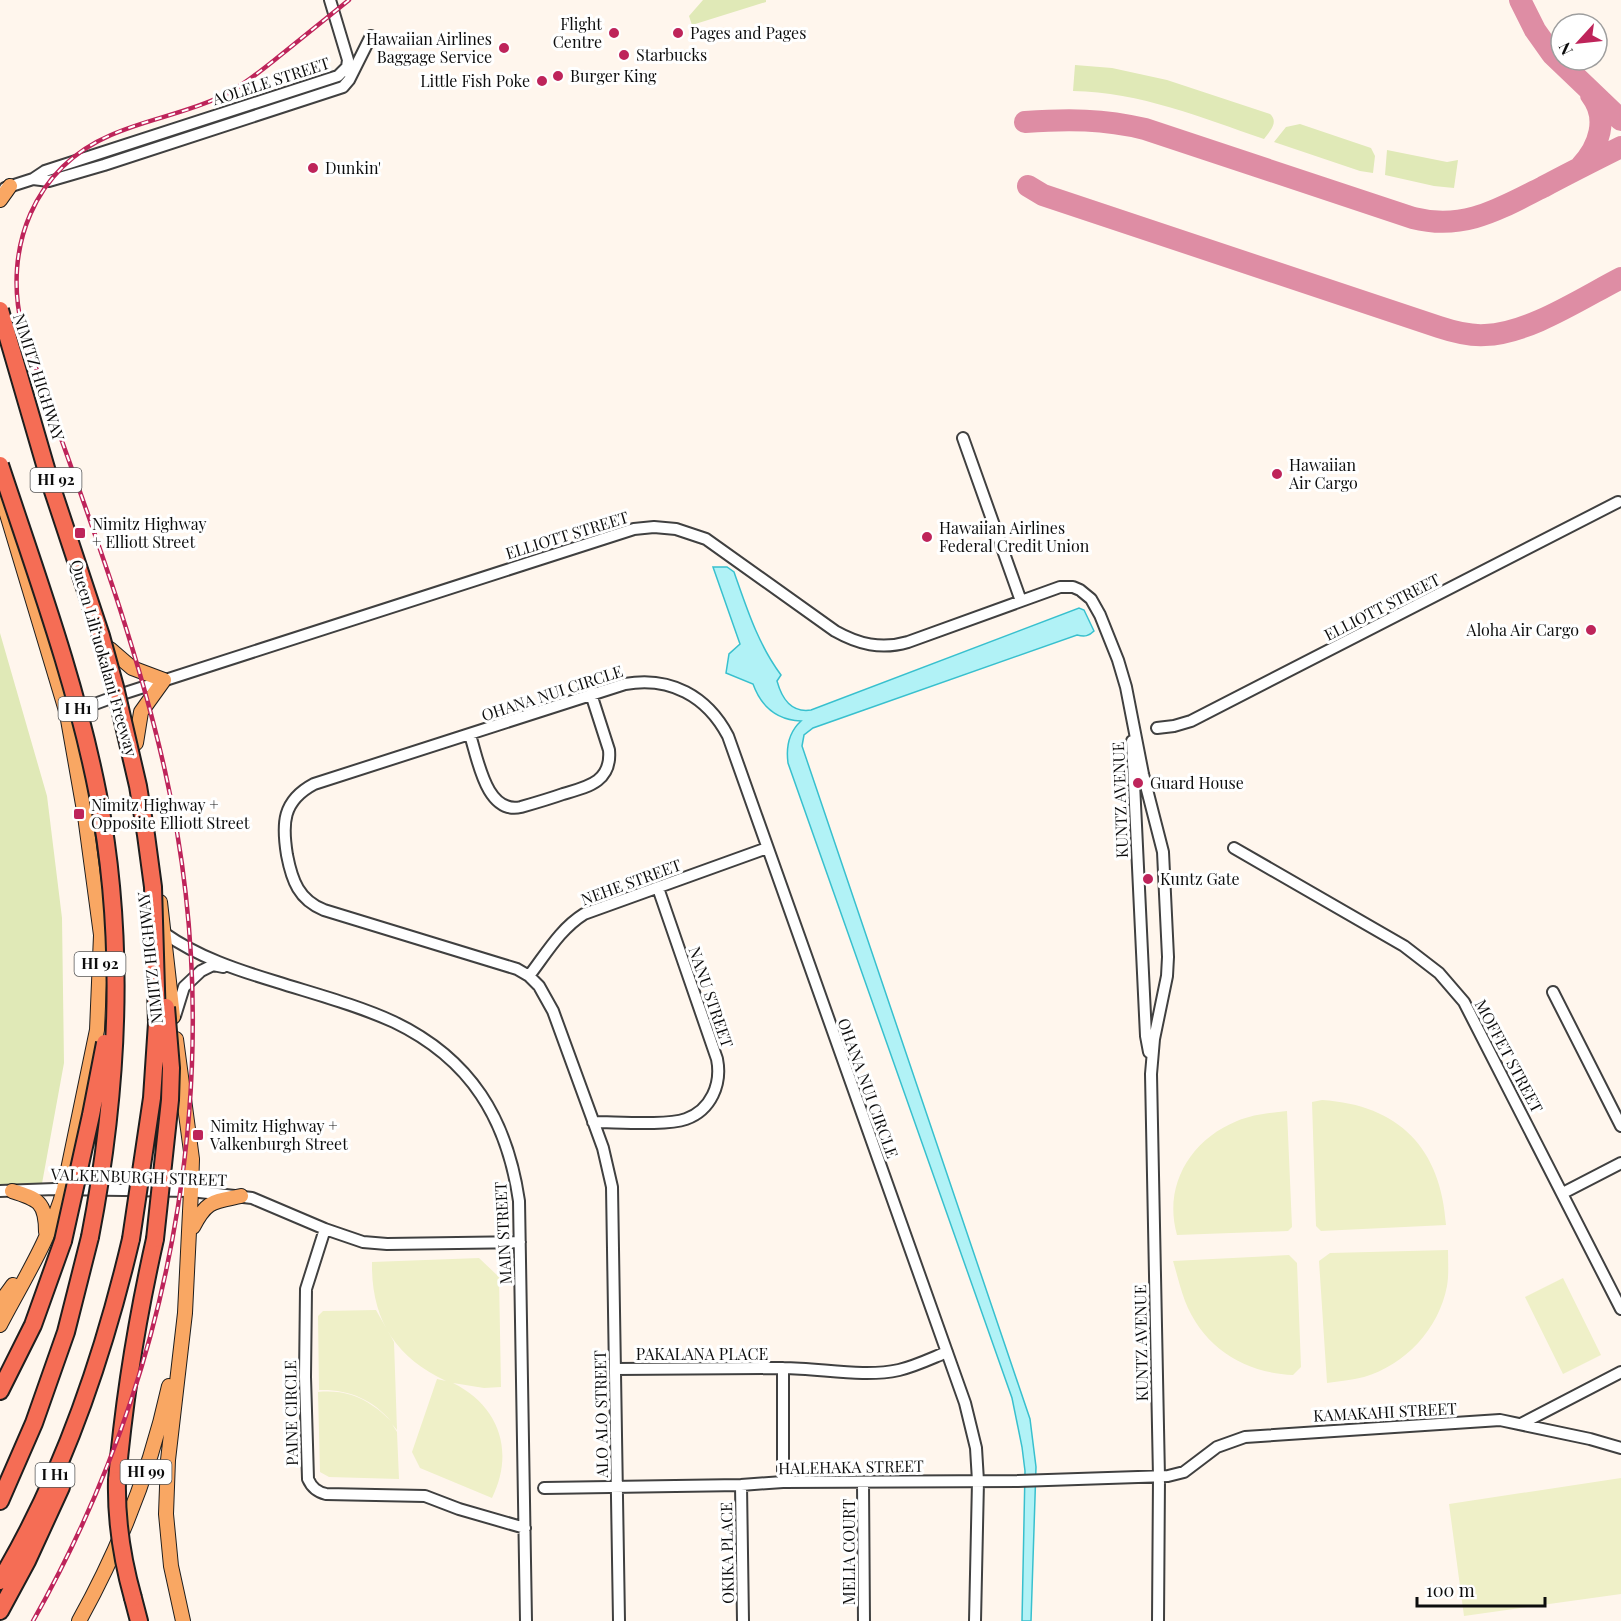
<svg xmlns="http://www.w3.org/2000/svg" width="1621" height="1621" font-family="'Playfair Display',serif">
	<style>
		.green { fill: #e0e9b7 }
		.pitch { fill: #eff0c8 }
		.water { fill: #b1f2f6; stroke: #38c0ce; stroke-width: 1.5 }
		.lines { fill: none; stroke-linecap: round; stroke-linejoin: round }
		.taxiway { stroke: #de8da4; stroke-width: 22 }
		.minor-casing { stroke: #404040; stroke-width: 14 }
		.major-casing { stroke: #1e1e1e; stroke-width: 16 }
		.highway-casing { stroke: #1e1e1e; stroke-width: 20 }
		.minor { stroke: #fff; stroke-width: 10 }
		.major { stroke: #f9a763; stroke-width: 14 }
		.highway { stroke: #f56d55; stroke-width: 16 }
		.rail-casing { stroke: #be245a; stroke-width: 4.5 }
		.rail { stroke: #fff; stroke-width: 2; stroke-dasharray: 7; stroke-linecap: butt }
		.highway-bridge-casing { stroke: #1e1e1e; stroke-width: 20; stroke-linecap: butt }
		.highway-bridge { stroke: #f56d55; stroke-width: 16 }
		.poi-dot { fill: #be245a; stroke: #fff; stroke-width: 2 }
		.labels { text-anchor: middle; stroke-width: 6; stroke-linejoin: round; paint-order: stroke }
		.shield { fill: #fff; stroke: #565656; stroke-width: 1.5 }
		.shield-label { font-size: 15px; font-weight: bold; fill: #0d0d0d }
		.poi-label { font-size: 16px; fill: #0d0d0d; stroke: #fff; text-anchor: start }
		.street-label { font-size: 16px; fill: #0d0d0d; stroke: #fff }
	</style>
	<rect width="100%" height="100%" fill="#fff6ed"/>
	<path class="green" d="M703 0H766V2L692 25 689 16Z
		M1075 65 1112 68 1167 80 1270 114C1279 122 1270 131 1264 139 1202 118 1140 92 1073 91Z
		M1300 124 1371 148 1375 156 1373 173 1360 171 1274 142 1286 127Z
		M1387 150 1447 162 1458 160 1454 188 1434 186 1385 175Z
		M0 633 47 796 62 918 64 1063 41 1189 0 1191Z"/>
	<path class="pitch" d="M1322 1100C1399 1105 1441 1148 1446 1225L1321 1231 1316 1226 1312 1102Z
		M1287 1111 1292 1227 1288 1231 1177 1235C1163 1186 1190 1140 1237 1121 1253 1114 1270 1113 1287 1111Z
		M1448 1250C1448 1262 1449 1274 1447 1286 1439 1329 1405 1365 1364 1377 1352 1380 1339 1381 1327 1383L1319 1261 1330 1253Z
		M1289 1255 1297 1263 1301 1367 1293 1375C1244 1373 1203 1347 1185 1301 1180 1288 1177 1274 1173 1261Z
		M479 1258 499 1277 501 1387 484 1388 453 1383C499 1406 515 1451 492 1498L420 1468 412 1452 437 1379 446 1381C395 1357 371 1319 372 1262Z
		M1563 1278 1601 1355 1563 1374 1525 1297Z
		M376 1310 394 1342 397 1430 392 1424 397 1432 399 1479 329 1477 320 1472 318 1392C338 1390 357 1394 373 1406 380 1410 386 1417 391 1421 372 1399 348 1389 319 1390L318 1316 323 1311Z
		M1621 1478V1594L1464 1616 1449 1504Z"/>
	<path class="water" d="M713 567H727L734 572C747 609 758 644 781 675L777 681C782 699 791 713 811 710L1079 608 1084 610 1094 631C1089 636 1085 637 1077 635L813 728 804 735 802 746 1030 1419 1036 1467 1031 1621H1022L1025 1471 1022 1447 1012 1398 788 763C786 748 789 732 801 721 777 720 761 706 753 684L726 673 729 654 740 644Z"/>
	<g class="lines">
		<path class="taxiway" d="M1520 0 1535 30 1552 54 1621 120
			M1025 122C1068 119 1103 119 1145 129L1413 218C1464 231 1499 209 1543 187 1569 173 1595 160 1621 147
			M1581 166C1599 147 1609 118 1591 95
			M1028 186 1043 195 1439 327C1454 332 1469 336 1485 335 1528 334 1582 298 1621 278"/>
		<defs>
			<path id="minor" d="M33 179 49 181 104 165 343 87 349 80 371 36
				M5 188 33 179 45 171 338 76 347 67 348 60 330 0
				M963 438 1021 601
				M73 712 122 694 634 529 654 527 676 529 706 539 835 631C858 644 881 650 908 642L1060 587H1073L1080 590 1091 599 1100 615 1118 660 1126 687 1143 774 1163 852 1168 957 1167 976 1154 1039 1151 1074 1159 1477 1158 1621
				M1157 728 1174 726 1191 721 1618 502
				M470 735C478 759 486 815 521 807 535 803 549 799 563 794 587 787 612 782 609 750L591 694
				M1132 741 1146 1036 1149 1052
				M1234 848 1404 946 1439 973 1464 1002 1621 1309
				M164 933C198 957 237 970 277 982 315 994 357 1005 394 1022 471 1059 507 1119 519 1201L526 1621
				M529 976C546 954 560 929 584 914L767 848
				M1553 992 1621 1126
				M175 1016 184 987 201 971 213 965 223 967
				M593 1122C617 1122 666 1126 686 1119 711 1110 722 1084 717 1059L658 888
				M0 1191 55 1189 191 1191 252 1198 325 1229 363 1242 387 1244 520 1242
				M1563 1193 1621 1163
				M325 1229 306 1289 305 1377 308 1479C312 1488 317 1492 326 1494L425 1496 459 1509 525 1528
				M783 1368C821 1368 863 1378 899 1370 916 1366 932 1358 947 1352
				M615 1369 783 1368V1482
				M1521 1424 1621 1372
				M863 1483 864 1621
				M741 1485 743 1621
				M544 1488 741 1485 783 1482 1018 1481 1168 1476 1184 1472 1217 1447 1245 1437 1500 1420 1590 1439 1621 1448
				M619 1621 612 1187 603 1148 553 1011 539 986 529 976 517 969 324 910C299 900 292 881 287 855 282 824 282 801 314 784L625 684C670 676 707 696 728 736L965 1403 976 1448 978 1481 975 1621"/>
			<path id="major" d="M0 200 10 186
				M0 491 67 714 85 816 101 935 97 1030 64 1189C51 1237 23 1281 0 1325
				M110 649 132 668 164 680 141 712 136 743
				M160 902 173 1017
				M176 1039 192 1159 191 1191 185 1313 168 1460 166 1514 171 1566 183 1621
				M12 1191C38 1199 46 1202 46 1232
				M193 1227C207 1200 213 1202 241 1196
				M0 1303 13 1285
				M79 1621C120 1547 151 1469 169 1386"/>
			<path id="highway" d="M0 1391 33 1325 63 1241
				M117 1480C124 1399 137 1319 155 1239
				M0 1501 34 1423 66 1332 90 1237
				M0 1581C63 1476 103 1358 131 1239
				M133 1598 139 1621
				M0 1611 27 1561 61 1487"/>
		</defs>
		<use href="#minor" class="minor-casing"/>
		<use href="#major" class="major-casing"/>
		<use href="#highway" class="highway-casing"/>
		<use href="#minor" class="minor"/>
		<use href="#major" class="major"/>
		<use href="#highway" class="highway"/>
		<defs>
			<path id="rail" d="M33 1621C178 1365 230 1059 165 771 131 619 72 475 22 327 3 248 34 168 111 135 147 119 187 113 222 96 244 85 263 69 282 54 304 36 327 18 349 0"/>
		</defs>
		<use href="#rail" class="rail-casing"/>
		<use href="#rail" class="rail"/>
		<defs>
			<path id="highway-bridge" d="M0 310 50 482 101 636 115 687 138 786 146 835 153 887 157 1023 152 1098 131 1239
				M0 465C36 574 76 682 98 795 126 940 118 1093 90 1237
				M155 1239 170 1100 171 1068 166 1007
				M63 1241 91 1115 105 1043
				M117 1480C116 1521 122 1559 133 1598"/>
		</defs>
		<use href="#highway-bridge" class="highway-bridge-casing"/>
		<use href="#highway-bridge" class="highway-bridge"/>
	</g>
	<g class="poi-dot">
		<circle cx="614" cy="33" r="6"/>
		<circle cx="678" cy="33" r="6"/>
		<circle cx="504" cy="48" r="6"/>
		<circle cx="624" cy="55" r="6"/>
		<circle cx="558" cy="76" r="6"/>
		<circle cx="542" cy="81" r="6"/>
		<circle cx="313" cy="168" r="6"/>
		<circle cx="1277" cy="474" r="6"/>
		<rect x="74" y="527" width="12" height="12" rx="3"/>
		<circle cx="927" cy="537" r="6"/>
		<circle cx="1591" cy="630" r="6"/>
		<circle cx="1138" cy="783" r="6"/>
		<rect x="73" y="808" width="12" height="12" rx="3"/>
		<circle cx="1148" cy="879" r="6"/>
		<rect x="192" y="1129" width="12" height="12" rx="3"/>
	</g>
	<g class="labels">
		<g class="shield">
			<rect x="30.5" y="468" width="51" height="24" rx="4.5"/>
			<rect x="58.5" y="697" width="39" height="24" rx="4.5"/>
			<rect x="74.5" y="952" width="51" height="24" rx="4.5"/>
			<rect x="120.5" y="1460" width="51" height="24" rx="4.5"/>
			<rect x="35.5" y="1463" width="39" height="24" rx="4.5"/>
		</g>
		<g class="shield-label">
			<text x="56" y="485">HI 92</text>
			<text x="78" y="714">I H1</text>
			<text x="100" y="969">HI 92</text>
			<text x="146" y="1477">HI 99</text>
			<text x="55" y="1480">I H1</text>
		</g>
		<g class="poi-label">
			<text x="602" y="30" text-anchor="end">Flight<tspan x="602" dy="18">Centre</tspan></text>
			<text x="690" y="39">Pages and Pages</text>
			<text x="492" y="45" text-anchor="end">Hawaiian Airlines<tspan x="492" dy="18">Baggage Service</tspan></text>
			<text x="636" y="61">Starbucks</text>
			<text x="570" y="82">Burger King</text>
			<text x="530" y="87" text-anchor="end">Little Fish Poke</text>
			<text x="325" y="174">Dunkin'</text>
			<text x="1289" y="471">Hawaiian<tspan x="1289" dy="18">Air Cargo</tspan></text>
			<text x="92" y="530">Nimitz Highway<tspan x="92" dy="18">+ Elliott Street</tspan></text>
			<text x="939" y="534">Hawaiian Airlines<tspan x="939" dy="18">Federal Credit Union</tspan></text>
			<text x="1579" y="636" text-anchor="end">Aloha Air Cargo</text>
			<text x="1150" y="789">Guard House</text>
			<text x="91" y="811">Nimitz Highway +<tspan x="91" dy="18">Opposite Elliott Street</tspan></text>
			<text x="1160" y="885">Kuntz Gate</text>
			<text x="210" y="1132">Nimitz Highway +<tspan x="210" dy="18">Valkenburgh Street</tspan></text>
		</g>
		<g class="street-label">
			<text transform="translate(271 81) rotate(-18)" y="6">AOLELE STREET</text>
			<text transform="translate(39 377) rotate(72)" y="6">NIMITZ HIGHWAY</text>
			<text transform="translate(567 535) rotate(-17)" y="6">ELLIOTT STREET</text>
			<text transform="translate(1382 607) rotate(-27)" y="6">ELLIOTT STREET</text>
			<text transform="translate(104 658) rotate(74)" y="6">Queen Liliʻuokalani Freeway</text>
			<text transform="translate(552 693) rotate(-18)" y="6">OHANA NUI CIRCLE</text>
			<text transform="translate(1120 800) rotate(-92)" y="6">KUNTZ AVENUE</text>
			<text transform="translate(631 882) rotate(-20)" y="6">NEHE STREET</text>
			<text transform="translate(150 958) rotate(-96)" y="6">NIMITZ HIGHWAY</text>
			<text transform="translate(711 997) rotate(71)" y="6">NANU STREET</text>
			<text transform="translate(1509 1056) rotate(62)" y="6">MOFFET STREET</text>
			<text transform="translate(868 1088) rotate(70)" y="6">OHANA NUI CIRCLE</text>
			<text transform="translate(139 1177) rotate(2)" y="6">VALKENBURGH STREET</text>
			<text transform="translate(503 1233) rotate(-93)" y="6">MAIN STREET</text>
			<text transform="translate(1141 1343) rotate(-91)" y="6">KUNTZ AVENUE</text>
			<text x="702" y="1360">PAKALANA PLACE</text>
			<text transform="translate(1385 1412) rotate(-3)" y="6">KAMAKAHI STREET</text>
			<text transform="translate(291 1413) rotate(-91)" y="6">PAINE CIRCLE</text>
			<text transform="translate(601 1414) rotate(-91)" y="6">ALO ALO STREET</text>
			<text transform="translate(851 1467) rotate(-1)" y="6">HALEHAKA STREET</text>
			<text transform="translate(849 1552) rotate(-90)" y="6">MELIA COURT</text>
			<text transform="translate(727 1553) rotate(-91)" y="6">OKIKA PLACE</text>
		</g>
	</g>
	<g transform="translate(1579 42) rotate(243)"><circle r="28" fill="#ffffff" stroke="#9e9e9e" stroke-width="1.5"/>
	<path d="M0-4.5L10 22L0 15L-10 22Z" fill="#be245a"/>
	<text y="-9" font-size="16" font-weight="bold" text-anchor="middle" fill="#0d0d0d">N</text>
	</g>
	<path d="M1417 1597v9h128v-9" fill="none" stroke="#0d0d0d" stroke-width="3"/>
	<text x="1426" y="1597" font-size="18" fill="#0d0d0d" stroke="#ffffff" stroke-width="4.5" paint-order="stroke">100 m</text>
</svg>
